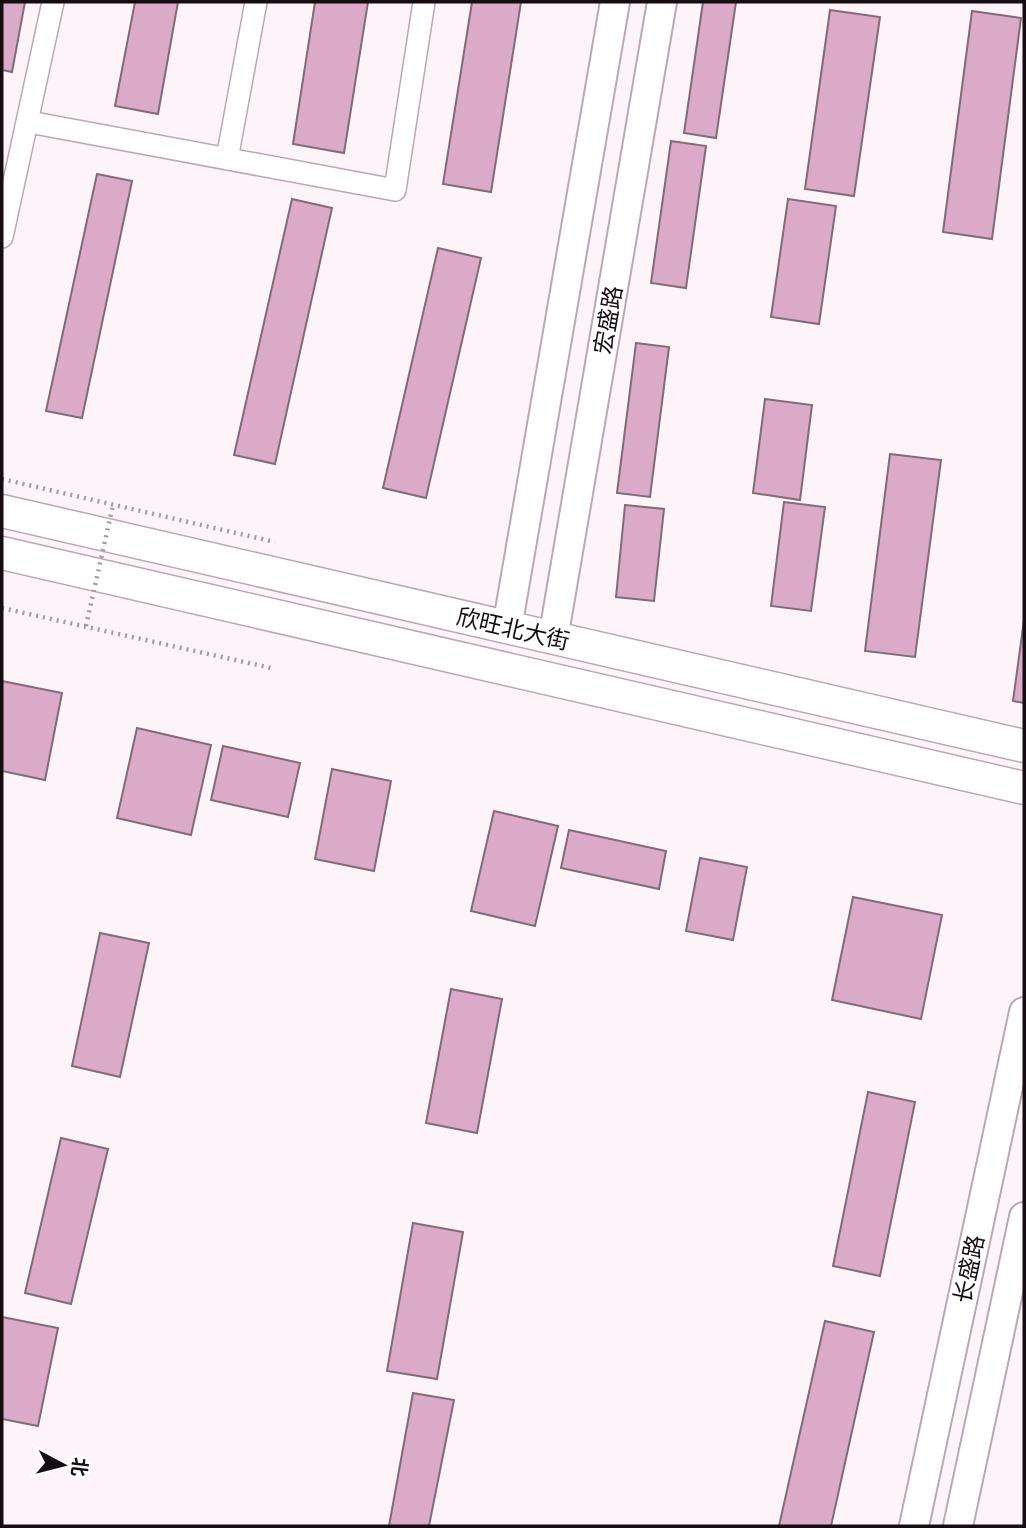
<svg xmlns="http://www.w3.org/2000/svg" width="1026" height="1528" font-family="Karla,'Noto Sans SC',sans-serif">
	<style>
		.building { fill: #dcaac9; stroke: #806b77; stroke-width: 2 }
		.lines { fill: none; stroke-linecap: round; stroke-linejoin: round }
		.minor-casing { stroke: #bda7b4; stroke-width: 24 }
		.tertiary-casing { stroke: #bda7b4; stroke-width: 32 }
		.secondary-casing { stroke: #bda7b4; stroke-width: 35 }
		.path { stroke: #a29a9f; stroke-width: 4.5; stroke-dasharray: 2 5; stroke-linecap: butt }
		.minor { stroke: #fff; stroke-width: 21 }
		.tertiary { stroke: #fff; stroke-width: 28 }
		.secondary { stroke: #fff; stroke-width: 32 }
		.path-bridge { stroke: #a29a9f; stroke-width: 4.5; stroke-dasharray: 2 5; stroke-linecap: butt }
		.labels { text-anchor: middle; stroke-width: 6; stroke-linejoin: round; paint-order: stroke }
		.street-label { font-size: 23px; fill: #150d12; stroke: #fff }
	</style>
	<rect width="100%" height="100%" fill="#fdf4f9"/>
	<path class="building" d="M2 2H25L12 72 2 70Z
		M135 2H178L158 114 115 106Z
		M315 2H368L344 153 293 144Z
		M472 2H521L491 192 443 184Z
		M703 2H736L716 138 684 133Z
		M830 10 880 17 854 196 805 189Z
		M972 11 1021 18 992 239 943 232Z
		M671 141 706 146 686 288 651 283Z
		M97 174 132 181 82 418 46 411Z
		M292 199 332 208 275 464 234 455Z
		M788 199 836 206 819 324 771 317Z
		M438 248 481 258 426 498 383 488Z
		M636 343 669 347 650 497 617 493Z
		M765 399 812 405 800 500 753 493Z
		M890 454 941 460 915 657 865 651Z
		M784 502 825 507 811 611 771 606Z
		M625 505 664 509 654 601 616 597Z
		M1024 620V703L1013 701Z
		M2 681 62 693 45 780 2 771Z
		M137 728 211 745 191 835 117 818Z
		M223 746 300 763 288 817 211 800Z
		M332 769 391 781 374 871 315 859Z
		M494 811 558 826 535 926 471 911Z
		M569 830 666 851 659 889 561 868Z
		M700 858 747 867 733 940 686 931Z
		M853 897 942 915 921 1019 832 1000Z
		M100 933 149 943 120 1077 72 1066Z
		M451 989 502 999 477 1133 426 1123Z
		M868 1092 915 1102 880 1276 833 1266Z
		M61 1138 108 1149 71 1304 25 1293Z
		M413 1223 463 1232 437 1379 387 1371Z
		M2 1317 58 1328 38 1426 2 1419Z
		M825 1321 874 1332 831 1526H779Z
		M413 1393 454 1400 429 1526H389Z"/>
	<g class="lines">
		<defs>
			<path id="minor" d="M29 122 395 190 424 2
				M227 159 256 2
				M2 237 53 2"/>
			<path id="tertiary" d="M507 628 615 2
				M553 639 662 2
				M914 1526 1024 1012
				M958 1526 1024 1217"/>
			<path id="secondary" d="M2 511 1024 746
				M2 553 1024 788"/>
		</defs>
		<use href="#minor" class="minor-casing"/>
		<use href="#tertiary" class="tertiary-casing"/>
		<use href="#secondary" class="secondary-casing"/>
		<path class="path" d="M2 479 275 542
			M2 608 271 668"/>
		<use href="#minor" class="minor"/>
		<use href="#tertiary" class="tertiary"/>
		<use href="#secondary" class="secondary"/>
		<path class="path-bridge" d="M86 626 113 505"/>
	</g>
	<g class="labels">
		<g class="street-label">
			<text transform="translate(608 320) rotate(-80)" y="8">宏盛路</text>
			<text transform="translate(513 629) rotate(13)" y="8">欣旺北大街</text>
			<text transform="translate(969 1269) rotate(-78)" y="8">长盛路</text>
		</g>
	</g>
	<rect width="1026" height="1528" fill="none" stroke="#150d12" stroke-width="7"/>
	<g transform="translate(63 1465) rotate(97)" stroke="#ffffff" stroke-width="5" paint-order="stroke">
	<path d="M0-5L12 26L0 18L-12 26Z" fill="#150d12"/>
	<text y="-10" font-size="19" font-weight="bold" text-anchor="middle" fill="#150d12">北</text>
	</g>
</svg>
